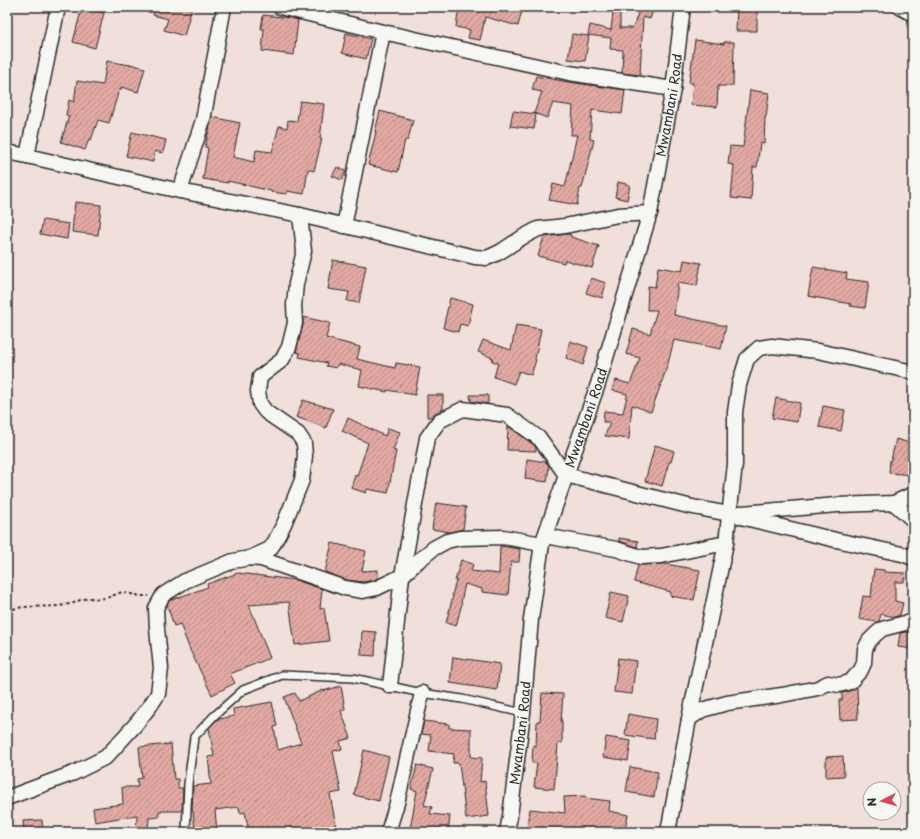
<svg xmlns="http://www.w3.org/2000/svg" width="920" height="839" font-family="'Playpen Sans',sans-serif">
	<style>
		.building { fill: url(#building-hatch); stroke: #2b2b2b }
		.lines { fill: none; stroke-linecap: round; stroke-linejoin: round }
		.service-casing { stroke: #2b2b2b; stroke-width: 10 }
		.minor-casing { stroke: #2b2b2b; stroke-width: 17 }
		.path { stroke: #2b2b2b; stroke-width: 2; stroke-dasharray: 3 3; stroke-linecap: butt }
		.service { stroke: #f6f6f2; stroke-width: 7 }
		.minor { stroke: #f6f6f2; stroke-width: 14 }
		.labels { text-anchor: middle; stroke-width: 4; stroke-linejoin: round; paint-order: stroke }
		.street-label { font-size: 13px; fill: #2b2b2b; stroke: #f6f6f2 }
	</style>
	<defs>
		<pattern id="building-hatch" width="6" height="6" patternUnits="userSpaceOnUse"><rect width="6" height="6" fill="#e3a9a3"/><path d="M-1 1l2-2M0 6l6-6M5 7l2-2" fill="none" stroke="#b88a85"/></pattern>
	</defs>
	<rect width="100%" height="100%" fill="#f0dfda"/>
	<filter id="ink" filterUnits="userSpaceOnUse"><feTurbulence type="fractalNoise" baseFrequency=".025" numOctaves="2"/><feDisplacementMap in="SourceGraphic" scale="8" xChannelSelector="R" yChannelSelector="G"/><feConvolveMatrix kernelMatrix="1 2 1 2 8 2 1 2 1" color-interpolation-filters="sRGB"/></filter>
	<g filter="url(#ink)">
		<path class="building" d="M82 7 104 13 95 48 73 42Z
			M155 7H192L184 36 164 30 168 19 153 15Z
			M459 7H523L518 26 485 17 482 32 480 40 468 38 470 30 456 27Z
			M640 7H654L650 19 643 17 640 75 622 73 623 50 610 49 611 38 588 35 590 25 611 30 613 12H620V28H633Z
			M737 7H757V31H736Z
			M263 15 291 18 298 20 294 55 262 51 264 29H261Z
			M346 33 371 39 366 59 342 53Z
			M572 34 589 36 585 61 568 59Z
			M695 40 724 44V42H734L733 86H718L717 107 691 105 693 83H689Z
			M107 61 130 65V64L145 68 138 92 121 87V90H119L109 123 98 120 91 140 89 139 85 150 61 142 69 116 66 115 69 100 74 102 77 81 103 85Z
			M536 76 568 82 625 90 622 114 592 110 590 139 594 140 582 188H580L577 205 549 200 553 184 565 187 577 135H571L573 106 553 103 547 118 534 113 542 92 532 90Z
			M750 90 769 93 766 117H765L764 144 760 143 757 167H753L751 200 731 198 734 165 728 164 730 146 743 147Z
			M300 101 324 104 320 139H322L314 171 308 169 304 194 287 191V194L271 192V191L228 181V183L203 179 208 148 205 147 212 117 240 123 233 157 254 162 256 150 272 152 279 126 287 128 288 120 297 121Z
			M380 111 413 120 408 140H405L398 172 368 165 376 132H375Z
			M513 111 536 114 534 129 510 126Z
			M132 132 166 140 163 153 155 151 153 162 126 156Z
			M337 167 346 171 342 180 332 176Z
			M618 182 630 185 627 200 615 197Z
			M75 202 101 205 98 235 72 232Z
			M43 220 69 224 67 239 40 234Z
			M568 234 571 235V237L599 246 592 268 565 260 564 263 538 256 544 237Z
			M333 260 366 266 359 303 347 301 349 292 328 289Z
			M684 260 701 263 697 286 678 283 674 315 726 326 721 349 674 340 667 367 651 412 632 405 629 439 605 436 610 422H603L604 411 623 413 627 396V394L612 390 616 380 630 384 640 358 626 354 633 329 650 334 657 310H647L648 286 655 287 658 267 682 271Z
			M813 267 847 273 846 279 869 282 865 308 850 306 851 304 808 296Z
			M591 278 606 283 602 298 586 293Z
			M450 298 473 304 468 326 460 324 458 332 443 328Z
			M303 317 330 323 326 338 360 347 357 359 395 368 396 363 420 367 415 395 387 390V392L359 386 362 370 338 364 336 368 326 366 327 363 299 357 300 353 296 352 303 325Z
			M516 325 541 329 535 359 536 360 531 375 519 371 514 384 494 377 498 363 492 361 493 358 478 352 483 340 511 350Z
			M570 341 588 347 583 365 566 358 568 351H567Z
			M427 395H443V409L435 413 432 417H427Z
			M470 395H488V404L471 401Z
			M776 398 800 403 797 422 772 418Z
			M303 400 333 409 326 428 296 417Z
			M823 406 845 410 841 431 819 427Z
			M348 418 385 436 388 428 400 432 393 450 396 451 388 493 367 489 366 493 351 488 355 475 357 476 368 443 342 431Z
			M508 426 534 445 536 448V451L507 450Z
			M896 439 913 444V475L889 473 890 460H891Z
			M655 445 674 451 671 462H669L662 486 645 481Z
			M527 459 546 462 549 466 547 482 525 479Z
			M436 503 466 507 463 529 450 532 432 529Z
			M619 538 638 541 637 547 619 541Z
			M332 543 366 551 362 571 378 570V578L374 580 363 582 347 580 325 572Z
			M500 546 520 549 519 562H511L508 595 482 592V589L465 584 461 602 462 603 456 626 446 623 453 596 452 595 456 581H455L461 560 473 564 471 571 499 574Z
			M661 564H665L700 570 694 600 670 596 671 592 634 582 638 565Z
			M874 569 884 570V572L905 573 904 582H895V601L903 603 900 615 895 617 881 614 879 621 877 622 859 619 863 596 871 597Z
			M238 573 295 580 322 589 320 609 324 608 329 641 295 645 289 602 249 605 270 658 230 674 235 683 212 695 190 650 180 624 174 626 167 605 169 601 171 600 208 587 207 584Z
			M611 592 629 596 623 622 605 618Z
			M362 631 376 632 375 656 361 655Z
			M906 632H913V649L898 647 900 633Z
			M453 657 500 664 497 690 450 683Z
			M618 658 636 661 632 694 614 692Z
			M341 686 345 709 341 711 351 738 340 741 342 749 333 751 341 792 330 794 337 832H249L245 812 240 813 239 807 215 810 217 832H195L193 811H192L193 786 211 784 208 757 214 756 209 728 217 720 219 719 234 716 233 709 272 702 277 726 274 727 278 750 301 743 284 697 295 693 299 701 323 690V691Z
			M857 687 858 719 840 720 839 700H842V693L852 690Z
			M542 693 563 694 561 721H562V743H558L556 770 554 789 534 787 537 763H532L533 745 536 746 537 721H540Z
			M628 714 656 719 654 739 625 735Z
			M424 721 449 724V728L471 729V757L482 758 480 782 485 781 489 816 466 819 459 763H453L454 754 429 751 431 735 421 734Z
			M606 737 631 741 628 761 603 757Z
			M171 744 174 779H178V788H183L182 811H159V817L149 818 148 832H136L137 815 95 822 93 808 123 804 122 787H138L137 779 142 778 139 747Z
			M364 750 389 757 379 801 354 795Z
			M843 756 844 776 826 777V757Z
			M417 765 433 769 424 805 432 807 430 814 450 816 448 832H429L410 829 417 791 411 789Z
			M630 767 658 772 654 797 626 792Z
			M585 796V798L610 801 609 811 628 815 624 832H555L527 828 530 809 565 813 564 797Z
			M42 820 43 832H24L23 821Z"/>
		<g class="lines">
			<defs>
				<path id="service" d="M186 832 188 784 194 737 214 716 243 690 282 675 353 678 422 693 462 699 523 713"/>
				<g id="minor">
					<path d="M280 7 383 32 569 73 673 89"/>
					<path d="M900 7 913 14"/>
					<path d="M7 152 27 156 180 191 300 215 475 257 487 258 500 252 523 237 538 229 565 226 618 215 650 213"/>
					<path d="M27 156 58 7"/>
					<path d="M180 191 203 120 224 7"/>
					<path d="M344 226 383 32"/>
					<path d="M894 503 913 520"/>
					<path d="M741 517 836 540 902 554 913 558"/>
					<path d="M545 536 616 549 641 557 661 556 726 543"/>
					<path d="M250 558 270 549 274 543 284 524 302 480 305 456 304 443 298 434 266 412 260 404 258 391 260 377 282 360 289 347 295 323 294 305 296 284 304 251 300 215"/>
					<path d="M390 686 402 576 427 438 439 421 463 409 507 415 540 439 566 475 688 506 729 514 837 505 894 503 913 494"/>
					<path d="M689 719 702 710 727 703 782 695 818 688 828 683 839 685 850 682 861 670 864 663 865 649 869 641 876 634 882 629 905 623H913"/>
					<path d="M7 798 74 773 106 757 136 724 150 706 158 694 161 668 157 629 156 608 163 595 185 581 233 561 250 558 261 559 345 588 363 591 377 588 402 576 418 561 434 548 447 541 460 538 503 537 542 544"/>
					<path d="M388 832 397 803 422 693"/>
					<path id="s1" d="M507 832 510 816 523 713 531 619 542 544 598 384 650 213 673 89 683 7"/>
					<path d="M668 832 689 719 726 543 735 464V412L739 385 747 359 759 348 772 346 818 351 913 372"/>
				</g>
			</defs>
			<use href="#service" class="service-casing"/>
			<use href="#minor" class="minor-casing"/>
			<path class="path" d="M7 610 23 607 60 606 74 603 80 600 88 598 100 599 109 597 122 592 140 596H149"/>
			<use href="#service" class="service"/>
			<use href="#minor" class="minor"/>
		</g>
	</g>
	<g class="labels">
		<g class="street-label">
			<text dy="5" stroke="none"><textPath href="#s1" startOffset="748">Mwambani Road</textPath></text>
			<text dy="5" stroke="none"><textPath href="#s1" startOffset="424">Mwambani Road</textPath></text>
			<text dy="5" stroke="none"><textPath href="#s1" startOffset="100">Mwambani Road</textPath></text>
		</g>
	</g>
	<rect width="920" height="839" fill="none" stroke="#f6f6f2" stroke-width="24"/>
	<rect x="12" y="12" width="896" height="815" fill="none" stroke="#2b2b2b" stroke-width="1.5" filter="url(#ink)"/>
	<g transform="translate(882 801) rotate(264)"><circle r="19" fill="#f6f6f2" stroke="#a5a5a2"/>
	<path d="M0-3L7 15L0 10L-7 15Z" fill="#d1495b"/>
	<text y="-6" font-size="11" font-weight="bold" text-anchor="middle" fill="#2b2b2b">N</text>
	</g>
</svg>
